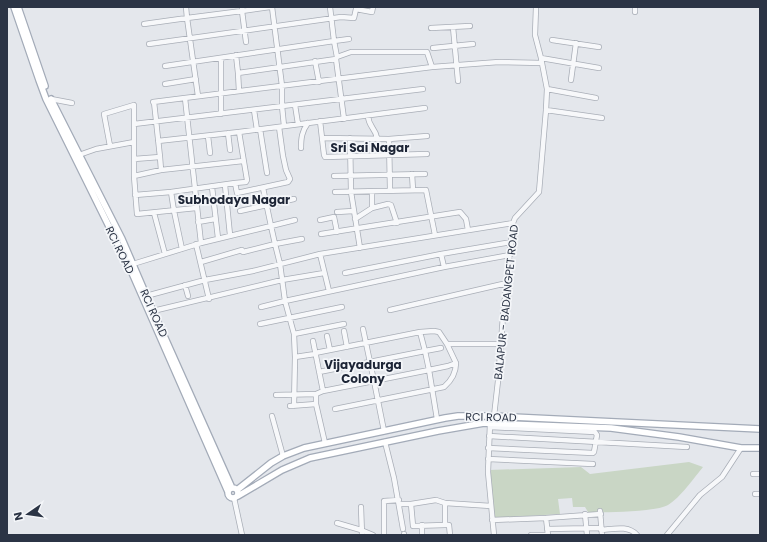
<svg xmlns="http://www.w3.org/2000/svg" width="767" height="542" font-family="Poppins,sans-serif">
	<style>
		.green { fill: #c9d6c5 }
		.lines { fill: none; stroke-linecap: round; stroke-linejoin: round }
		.minor-casing { stroke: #a9aeb7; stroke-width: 6 }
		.major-casing { stroke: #a3abb8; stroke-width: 8 }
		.minor { stroke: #f7f8fa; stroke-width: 4.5 }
		.major { stroke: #fff; stroke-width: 5.5 }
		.labels { text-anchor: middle; stroke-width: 3.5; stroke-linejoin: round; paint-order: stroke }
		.street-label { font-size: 11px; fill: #2b3445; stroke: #f4f6f9 }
		.neighbourhood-label { font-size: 12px; font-weight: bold; fill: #1d2536; stroke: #f4f6f9 }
	</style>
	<rect width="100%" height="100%" fill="#e4e7ec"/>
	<path class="green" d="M689 462 703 467C694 478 680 498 668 505 656 512 603 513 588 512L585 507H573L572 498 558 499 560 514 494 518 489 470 581 467 590 474Z"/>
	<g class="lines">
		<defs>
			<path id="minor" d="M242 7V11L270 7
				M272 7 282 86V106L284 126
				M635 12V7
				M144 24 187 18 186 7
				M453 27 458 81
				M431 28 470 26
				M552 40 599 47
				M149 44 341 17 354 18 356 9 372 12 373 7
				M433 48 473 44
				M236 55 238 73 336 59 337 57 351 52H427L432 67
				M337 57 334 41 349 39
				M541 58 599 68
				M336 59 344 119
				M315 61 319 82
				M165 66 334 41 330 7
				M238 73 239 91
				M571 80 576 43
				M165 84 196 79
				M547 89 596 98
				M198 96 187 18 242 11 246 42
				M51 99 72 103
				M153 102 432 67 499 62 542 63
				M154 102 160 157
				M295 105 298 124
				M254 110 257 130
				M546 110 602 118
				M221 114V58
				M368 116C369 128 375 127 377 138
				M320 121 324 155 325 157 427 154
				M134 124 423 89
				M260 129 267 173
				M228 133 230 150
				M208 136 210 153
				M322 138 389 139 427 136
				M350 138 351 192 360 248
				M389 139 390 190
				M158 141 239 132
				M110 146 104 114 134 105V176L137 214 196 208
				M301 148C301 138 302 131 308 123
				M79 155 96 149 134 142
				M134 159 160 157 161 170
				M412 174 413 190
				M134 176 161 170 243 161
				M334 176 425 174
				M235 183 246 182 247 180 239 132 425 108
				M225 185 230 235
				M212 187 218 238
				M372 191V208
				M171 192 235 183 237 193 288 182 290 179 286 170 283 156 279 127
				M335 192 426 190 435 235
				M135 195 171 192 174 211 182 249
				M240 211 294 199
				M337 212 353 211
				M154 213 165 254
				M355 219 372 208 388 204 391 205 397 223
				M295 220 271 226 275 244 302 239
				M320 220 334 217 337 232
				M198 222 215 219
				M321 234 460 212 466 219 468 230
				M201 243 271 226 263 188
				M196 244 209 299
				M320 254 329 291
				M441 254 444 267
				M201 262 242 250 243 252 275 244 280 264 285 301 444 267 510 255
				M133 264 201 243 185 98
				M345 273 441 254 511 242
				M185 285 188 296
				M146 296 205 280 253 271 320 254 513 223
				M261 307 285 301 294 334 344 324
				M390 310 507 283
				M153 311 282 280 324 273
				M260 324 342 307
				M363 329 374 381 429 370 425 351 441 348
				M344 331 347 347
				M420 332 434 331 439 332 447 344H500
				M294 334 295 357
				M327 336 330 350
				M313 341 323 391
				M315 353 420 332 425 351 319 372
				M276 395 316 394
				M316 404V394L323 391 374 381 384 431
				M290 406 316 404 325 443
				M294 406 295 357 315 354
				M335 409 444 387C451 381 456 373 456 363
				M272 416 283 456
				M494 416 498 381 503 316 513 223 515 218 539 192 546 110 547 89 541 58 535 35 536 7
				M437 419 429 370 448 366 456 363 447 344
				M490 424 488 472 494 535
				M489 436 687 447
				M385 442 394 478 403 529
				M488 448 593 453 594 452 597 435 595 432 490 427
				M488 459 593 464
				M753 474H760
				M755 494H760
				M234 498 242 535
				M400 504H411L413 526 445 525V503L491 506
				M411 504 436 500 445 503
				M361 507 362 535
				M600 511 602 535
				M585 514 587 535
				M492 520 546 518
				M337 523 361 530 373 535
				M445 525H449L450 535
				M547 529 601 528
				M601 530C614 529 628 525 637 535
				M384 535V501L399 500
				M404 535V534
				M422 535V525
				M531 535H548
				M548 535 546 518 601 514
				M667 535 700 495 722 477 741 448"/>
			<path id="major" d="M14 7 39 80 46 99 132 273 228 492
				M18 7 45 86
				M51 99 122 239 153 311 232 488
				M228 493a5 5 0 1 1 10 0a5 5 0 1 1-10 0Z
				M237 490 271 463 283 456 304 448 445 418 458 416H494L760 429
				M238 496 282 470 310 458 438 431 484 423 611 428 679 437 741 448H760"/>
		</defs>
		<use href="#minor" class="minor-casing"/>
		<use href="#major" class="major-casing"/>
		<use href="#minor" class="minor"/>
		<use href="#major" class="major"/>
	</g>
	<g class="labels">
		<g class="street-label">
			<text transform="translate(120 250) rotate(64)" y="4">RCI ROAD</text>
			<text transform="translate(506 302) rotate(-84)" y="4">BALAPUR - BADANGPET ROAD</text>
			<text transform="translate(154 313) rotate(66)" y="4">RCI ROAD</text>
			<text transform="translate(491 417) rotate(1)" y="4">RCI ROAD</text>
		</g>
		<g class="neighbourhood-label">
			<text x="370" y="152">Sri Sai Nagar</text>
			<text x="234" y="204">Subhodaya Nagar</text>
			<text x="363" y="369">Vijayadurga<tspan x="363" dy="14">Colony</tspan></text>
		</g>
	</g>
	<rect width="767" height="542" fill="none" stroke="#2b3445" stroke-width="16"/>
	<g transform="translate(28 514) rotate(257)" stroke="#f4f6f9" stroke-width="3" paint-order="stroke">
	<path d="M0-3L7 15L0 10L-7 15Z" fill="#2b3445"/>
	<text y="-6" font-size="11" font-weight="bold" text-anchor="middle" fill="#2b3445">N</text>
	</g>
</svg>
